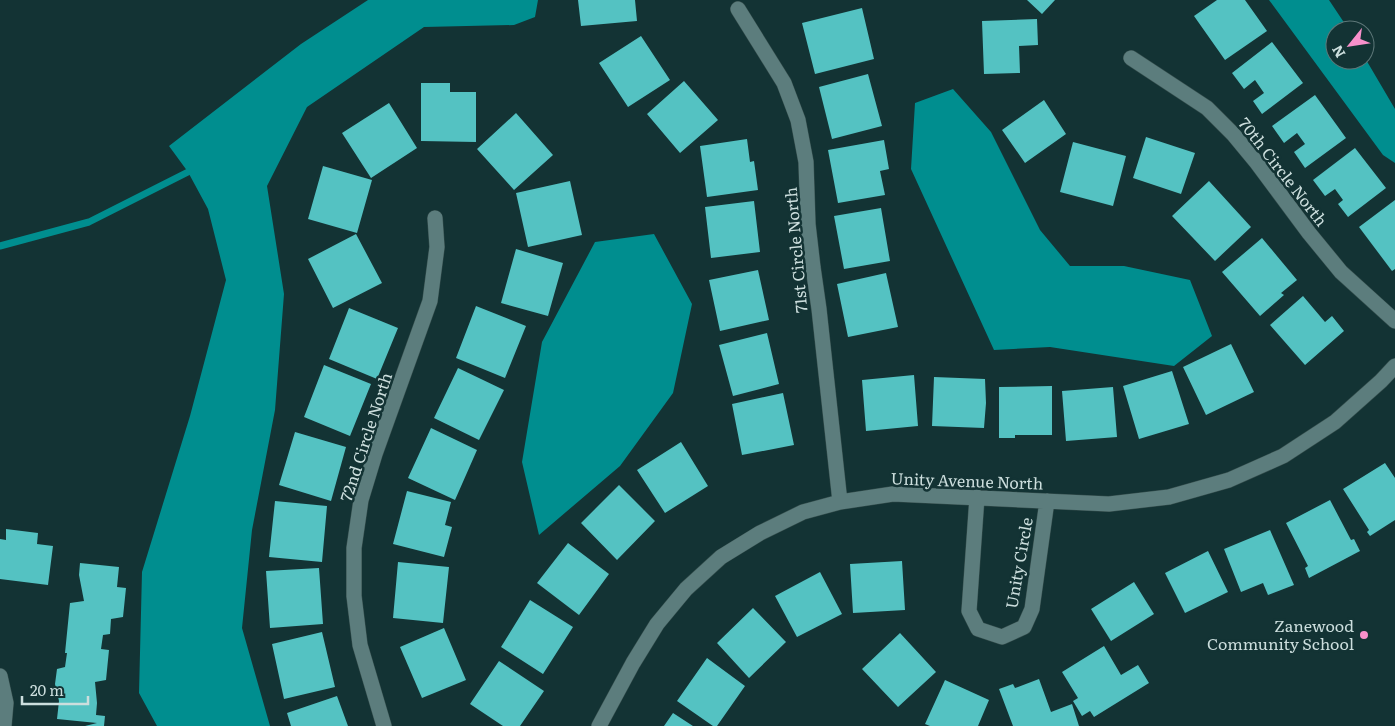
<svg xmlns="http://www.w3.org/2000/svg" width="1395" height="726" font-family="Literata,serif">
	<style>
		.water { fill: #008e8f }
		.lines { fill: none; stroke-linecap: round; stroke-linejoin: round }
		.stream { stroke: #008e8f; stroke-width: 7 }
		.building { fill: #54c2c2 }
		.street-casing { stroke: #354e4d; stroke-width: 16 }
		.street { stroke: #5c7d7d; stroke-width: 15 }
		.poi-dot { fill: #f890cb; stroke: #133334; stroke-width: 2 }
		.labels { text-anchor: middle; stroke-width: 5; stroke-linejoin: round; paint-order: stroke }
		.street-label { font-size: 16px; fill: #ccdedd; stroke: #133334 }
		.poi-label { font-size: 16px; fill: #ccdedd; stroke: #133334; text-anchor: end }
	</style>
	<rect width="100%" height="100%" fill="#133334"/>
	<path class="water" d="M368 0H538L535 17 514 25 424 27 307 107 267 186 284 294 275 410 252 530 242 628 270 726H157L139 693 142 572 190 416 226 280 208 209 188 172 169 146 301 44Z
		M1269 0H1329L1349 30H1335V60H1365V58L1395 109V163L1383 155Z
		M953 89 991 132 1040 230 1070 266H1124L1190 280 1212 336 1174 366 1050 347 994 350 911 169 915 103Z
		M654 234 692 304 673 393 620 466 539 535 522 462 542 342 595 242Z"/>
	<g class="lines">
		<path class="stream" d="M0 246 89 222 188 172"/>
	</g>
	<path class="building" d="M578 0H635L637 21 581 26Z
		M1027 0H1055L1042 14Z
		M1217 0H1245L1267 31 1225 60 1194 16Z
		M862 8 874 59 815 74 802 23Z
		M1037 19 1038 45 1019 46 1020 73 984 74 982 21Z
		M641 36 670 80 628 107 599 63Z
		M1272 42 1303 83 1262 114 1253 101 1264 93 1255 80 1244 89 1232 73Z
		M868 74 882 126 832 139 819 87Z
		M684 81 718 120 680 153 647 114Z
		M421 83H450V92H476V142L421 141Z
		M1315 95 1346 138 1305 168 1294 152 1305 144 1297 133 1284 143 1272 126Z
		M1044 100 1066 134 1025 163 1002 130Z
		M389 103 417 148 371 178 342 133Z
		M516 113 553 155 514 190 477 149Z
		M1146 137 1195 153 1181 194 1133 178Z
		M747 139 750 162 754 161 758 190 707 197 700 146Z
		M884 140 889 169 880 171 885 195 838 203 828 150Z
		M1073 142 1126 156 1113 206 1060 192Z
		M1355 148 1386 188 1348 217 1338 204 1343 200 1335 189 1325 196 1313 180Z
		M323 166 372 180 357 233 308 219Z
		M570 181 582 235 528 247 516 193Z
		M1209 181 1251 227 1215 261 1172 216Z
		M1395 200V269L1392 271 1359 227Z
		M754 201 760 252 711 258 705 207Z
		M881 208 890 261 844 269 834 216Z
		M356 234 382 283 333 308 308 259Z
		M1262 238 1297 280 1281 293 1284 295 1260 316 1222 272Z
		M516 249 563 263 548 316 501 303Z
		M758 270 769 320 720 331 709 280Z
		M886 273 898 327 848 337 837 284Z
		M1303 296 1325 322 1332 316 1344 331 1305 365 1270 325Z
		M476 306 526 326 505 378 456 358Z
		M349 308 398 328 377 379 329 359Z
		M767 333 779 384 733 396 719 345Z
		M1231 344 1254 392 1206 415 1183 367Z
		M324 365 371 384 350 436 304 417Z
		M458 368 504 390 479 440 434 418Z
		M1172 371 1189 424 1139 439 1123 386Z
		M914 375 918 426 866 431 862 380Z
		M934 377 985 379 986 403 984 428 932 426Z
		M1052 386V435H1015V438H999V387Z
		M1113 387 1117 437 1066 441 1062 391Z
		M783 393 794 445 742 455 732 404Z
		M431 428 477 450 455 500 408 478Z
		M295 432 346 447 331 501 279 485Z
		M681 442 708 486 665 513 637 470Z
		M1385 463 1395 478V520L1370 536 1367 532 1369 530 1343 489Z
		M619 485 655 521 617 560 581 523Z
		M407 491 451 502 445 525 452 527 444 557 393 544Z
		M1330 500 1351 540 1354 539 1360 551 1309 578 1305 568 1308 566 1286 523Z
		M275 501 327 506 322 562 269 557Z
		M6 529 38 533 37 544 53 546 48 585 0 579V539L6 540Z
		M1270 530 1294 585 1268 595 1263 583 1241 592 1224 549Z
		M568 543 609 574 579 615 537 583Z
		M1208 551 1228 592 1185 613 1165 573Z
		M902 561 905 610 853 613 850 564Z
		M398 562 449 567 443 623 393 618Z
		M80 563 119 567 117 587 126 588 123 617 111 619 110 634 103 635 101 649 109 650 106 680 95 682 97 703 96 715 105 716 104 726H85L97 723 57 719 59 701 55 684 57 669 65 667 67 653H65L70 603 84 601 79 575Z
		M319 568 323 624 270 628 266 571Z
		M820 572 842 614 797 637 775 596Z
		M1134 582 1154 614 1111 641 1091 609Z
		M530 600 573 627 543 674 501 647Z
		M753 608 786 642 749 678 717 643Z
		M444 628 466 680 422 698 400 647Z
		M322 632 335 687 284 699 272 644Z
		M900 633 936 672 898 707 862 669Z
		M1104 646 1121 675 1138 665 1149 683 1094 717 1090 711 1082 716 1073 701 1078 698 1062 672Z
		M707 658 745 686 717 726H713L677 701Z
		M499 661 544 691 520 726H503L470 704Z
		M1039 679 1051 712 1072 704 1079 726H1013L999 689 1013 684 1015 688Z
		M945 680 989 700 978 726H930L925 724Z
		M337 696 348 726H291L287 713Z
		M673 713 693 726H664Z"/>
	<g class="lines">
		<defs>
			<path id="street" d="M738 9 784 83 798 120 806 162 808 224 813 267 819 309 840 502
				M1131 58 1207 108 1233 134 1257 163 1309 233 1341 272 1395 321
				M977 497 969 611 978 629 1002 637 1024 627 1032 609 1047 501
				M0 676 6 703 4 726
				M384 726 360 645 354 596V548L361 500 375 454 430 301 437 247 435 218
				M599 726 633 663 657 624 686 589 721 557 760 533 803 512 840 502 893 494 1109 504 1169 497 1229 480 1283 456 1335 422 1381 381 1395 366"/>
		</defs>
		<use href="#street" class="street-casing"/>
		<use href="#street" class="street"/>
	</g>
	<circle class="poi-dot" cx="1364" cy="635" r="5"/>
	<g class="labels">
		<g class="street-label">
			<text transform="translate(1283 172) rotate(52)" y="6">70th Circle North</text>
			<text transform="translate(796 250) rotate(-95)" y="6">71st Circle North</text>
			<text transform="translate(366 437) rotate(-72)" y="6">72nd Circle North</text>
			<text transform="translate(967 481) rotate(2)" y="6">Unity Avenue North</text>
			<text transform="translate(1019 563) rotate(-80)" y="6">Unity Circle</text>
		</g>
		<g class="poi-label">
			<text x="1354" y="632">Zanewood<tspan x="1354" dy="18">Community School</tspan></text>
		</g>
	</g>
	<g transform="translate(1350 45) rotate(240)"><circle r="24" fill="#133334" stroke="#5d7778"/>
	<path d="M0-4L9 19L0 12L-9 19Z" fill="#f890cb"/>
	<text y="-8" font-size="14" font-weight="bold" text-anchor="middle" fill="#ccdedd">N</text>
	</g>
	<path d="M22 696v8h66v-8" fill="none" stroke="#ccdedd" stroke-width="2.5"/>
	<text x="30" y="696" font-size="15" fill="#ccdedd" stroke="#133334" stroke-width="4" paint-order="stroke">20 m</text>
</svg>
